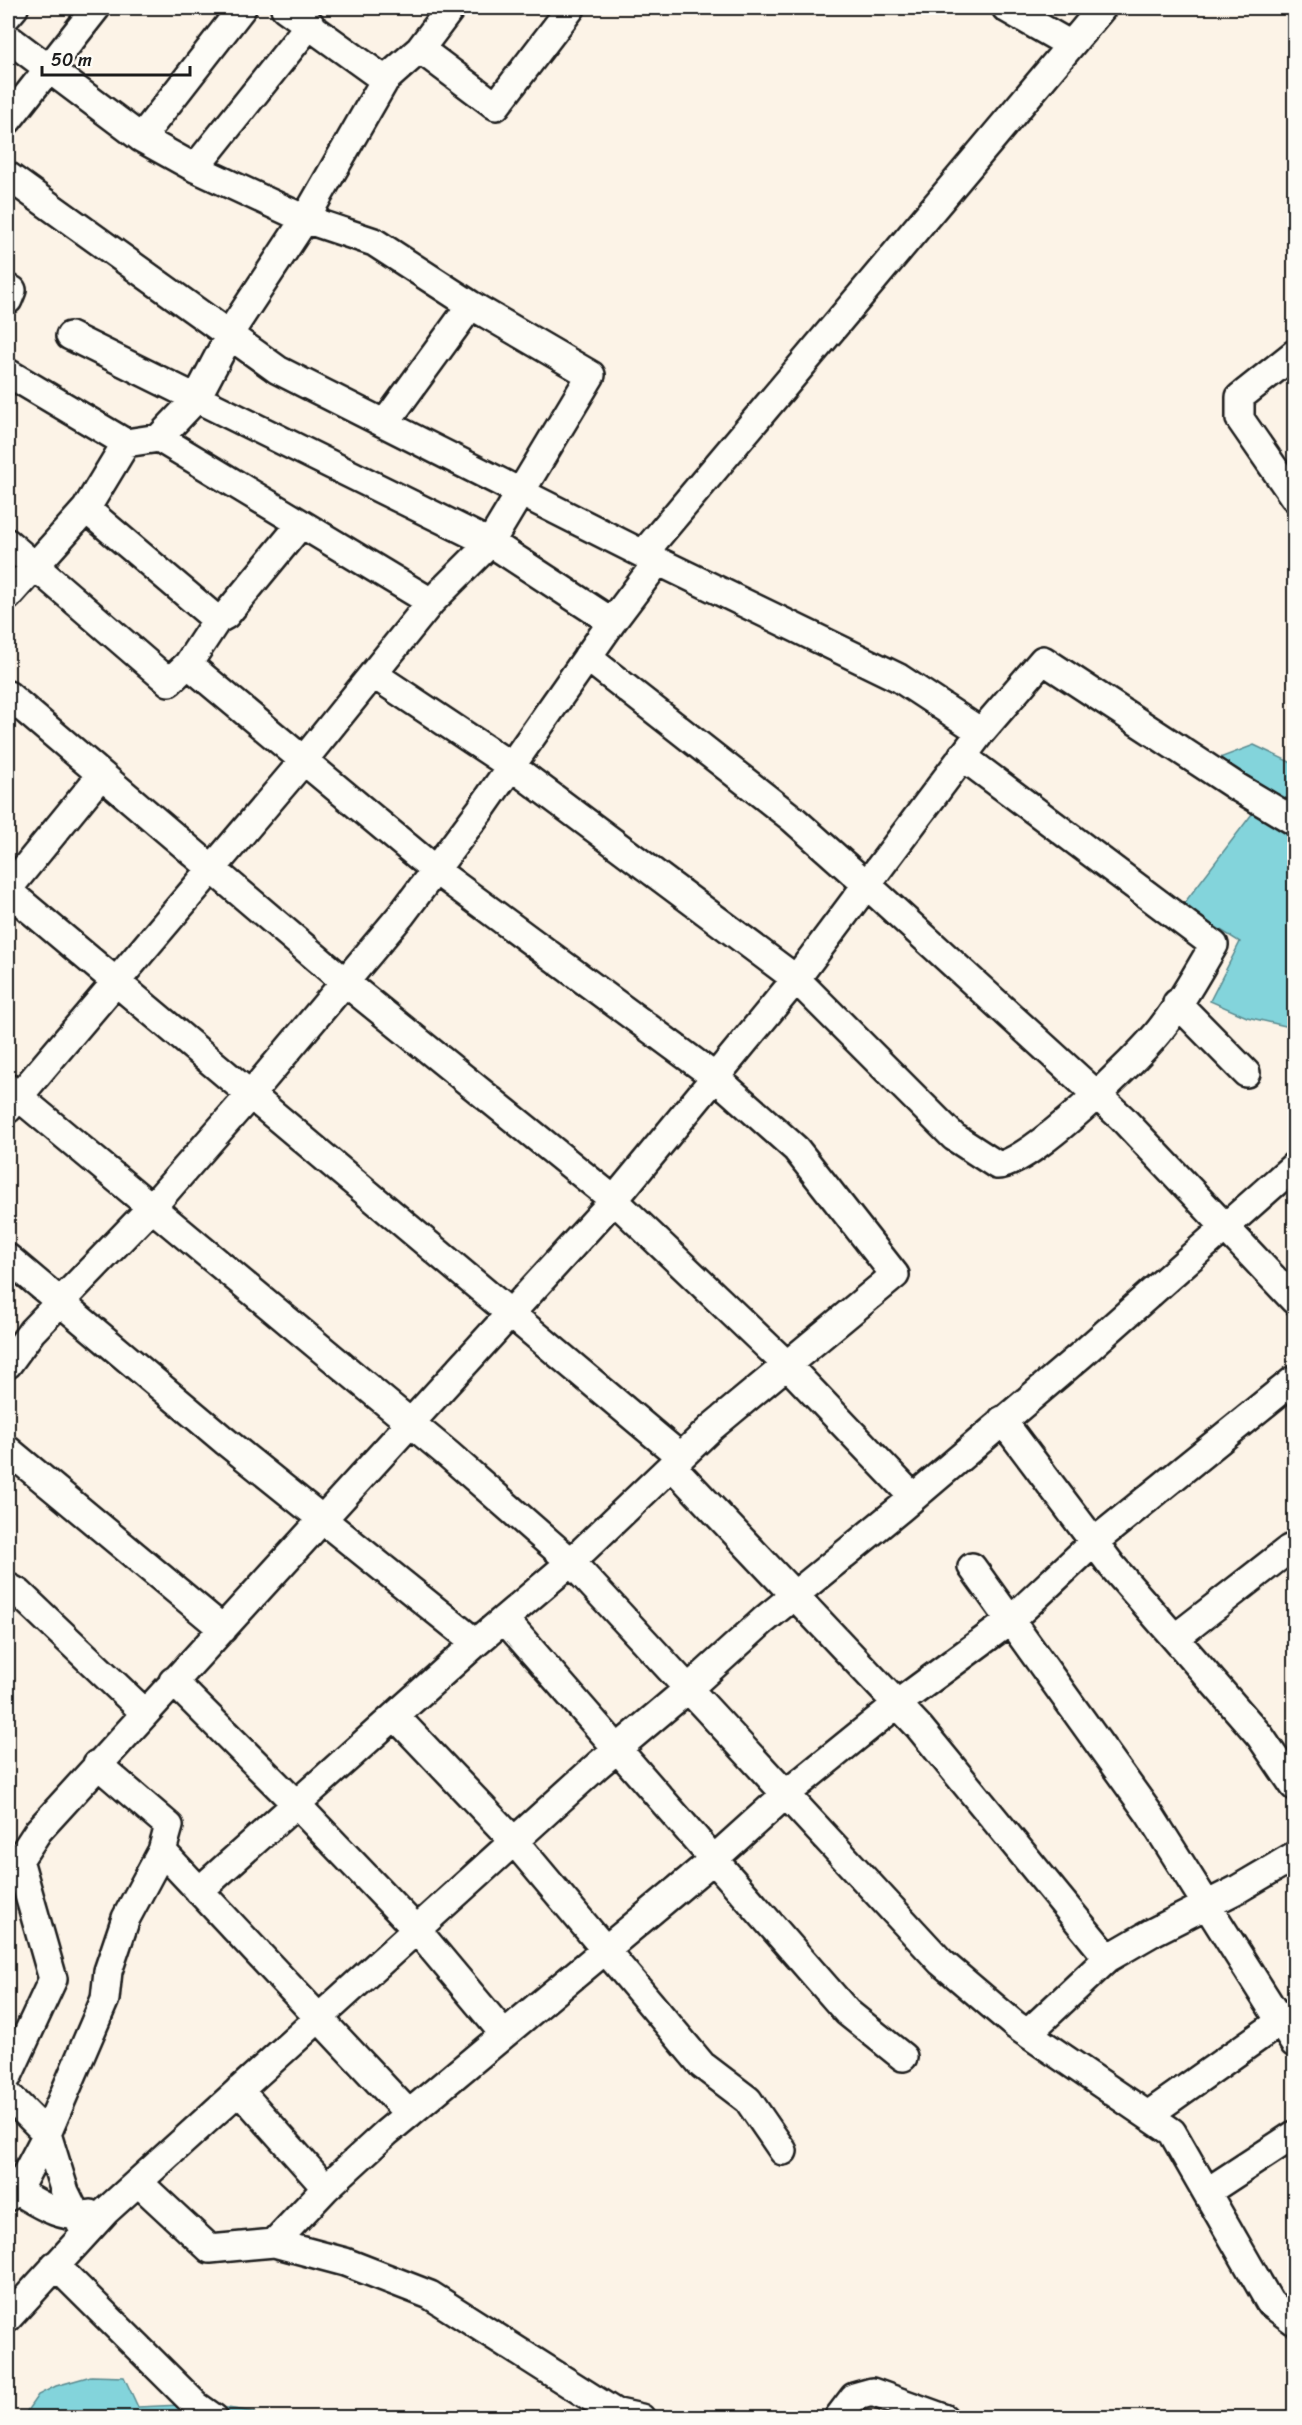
<svg xmlns="http://www.w3.org/2000/svg" width="1302" height="2425" font-family="Sriracha,sans-serif">
	<style>
		.water { fill: #83d4db; stroke: #5a8a8f; stroke-width: 1.5 }
		.lines { fill: none; stroke-linecap: round; stroke-linejoin: round }
		.minor-casing { stroke: #1c1c1c; stroke-width: 32 }
		.minor { stroke: #fdfcf7; stroke-width: 27 }
	</style>
	<rect width="100%" height="100%" fill="#fcf3e7"/>
	<filter id="ink" filterUnits="userSpaceOnUse"><feTurbulence type="fractalNoise" baseFrequency=".0167" numOctaves="2"/><feDisplacementMap in="SourceGraphic" scale="12" xChannelSelector="R" yChannelSelector="G"/><feConvolveMatrix kernelMatrix="1 2 1 2 8 2 1 2 1" color-interpolation-filters="sRGB"/></filter>
	<g filter="url(#ink)">
		<path class="water" d="M1254 745 1294 764V1028L1247 1017 1210 1001 1240 942 1182 906 1252 814 1209 762Z
			M91 2376 124 2377 138 2407 202 2404 253 2412 258 2417 22 2418 38 2395 56 2386Z"/>
		<g class="lines">
			<defs>
				<path id="minor" d="M285 8 385 80
					M1006 8 1069 44
					M8 15 14 8
					M8 38 141 138 195 168 305 219 374 242 471 305 591 375 490 543 431 602 294 772 8 1109
					M420 49 496 106 571 8
					M8 120 96 8
					M141 138 242 8
					M195 168 310 24
					M8 176 278 370 643 554 899 678 981 732 796 979 614 1200 38 1831 19 1860 53 1979 8 2076
					M8 300 12 290
					M70 336 496 546 612 622
					M1294 354 1240 397V419L1294 497
					M8 373 126 443 159 438 431 602
					M385 423 471 305
					M159 438 196 399 235 325 305 219 385 80 420 49 451 8
					M86 509 217 620
					M8 543 169 682 188 664 435 870 715 1077 796 1149 895 1275 712 1427 571 1562 476 1643 199 1891
					M643 554 1102 8
					M8 596 86 509 126 443
					M587 657 793 819 867 885 1122 1118 1294 1300
					M188 664 217 620 226 615 301 524
					M373 674 511 766 796 979 954 1137 997 1165C1026 1168 1140 1056 1160 1030 1181 1004 1197 973 1214 945L962 756
					M8 695 345 982 614 1200 787 1365 913 1497
					M981 732 1043 660 1237 787 1294 821
					M8 889 101 775
					M8 891 681 1457
					M1177 1003 1246 1073
					M8 1088 449 1455 571 1562 941 1962 1015 2025 1172 2132 1270 2303 1294 2321
					M8 1258 225 1441 476 1643
					M8 1364 32 1331 151 1208 250 1095 402 914 481 809 612 622 658 561
					M1002 1420 1112 1566 1260 1736 1294 1786
					M8 1450 223 1629
					M672 1466 919 1727 1108 1958
					M972 1567 1150 1815 1294 2043
					M8 1587 19 1593 144 1712
					M504 1619 847 2012 903 2057
					M1175 1638 1289 1549H1294
					M173 1681 296 1804 416 1929 504 2034
					M395 1716 514 1841 702 2065 748 2100 783 2151
					M97 1764 169 1826 162 1851 409 2114
					M1028 2033 1108 1958 1153 1932 1238 1889 1294 1856
					M239 2090 326 2188 386 2133 714 1859 786 1794 897 1704 1011 1620 1094 1542 1294 1380
					M8 2095 47 2134 65 2192 85 2233
					M1148 2115 1294 2012
					M138 2182 210 2249 274 2243 345 2262 430 2295 614 2412 641 2418
					M17 2191C39 2204 63 2221 90 2214
					M1207 2192 1294 2135
					M8 2197 17 2191 47 2134 105 1999 108 1971 126 1918 162 1851
					M274 2243 326 2188
					M55 2265 197 2406 214 2418
					M8 2318 106 2211 598 1765 688 1689 764 1620 901 1508 1081 1355 1294 1166
					M838 2418 854 2397 872 2392 944 2418"/>
			</defs>
			<use href="#minor" class="minor-casing"/>
			<use href="#minor" class="minor"/>
		</g>
	</g>
	<rect width="1302" height="2425" fill="none" stroke="#fdfcf7" stroke-width="30"/>
	<rect x="15" y="15" width="1272" height="2395" fill="none" stroke="#1c1c1c" stroke-width="2" filter="url(#ink)"/>
	<path d="M42 66v9h148v-9" fill="none" stroke="#1c1c1c" stroke-width="3"/>
	<text x="51" y="66" font-size="18" fill="#1c1c1c" stroke="#fdfcf7" stroke-width="4.5" paint-order="stroke">50 m</text>
</svg>
